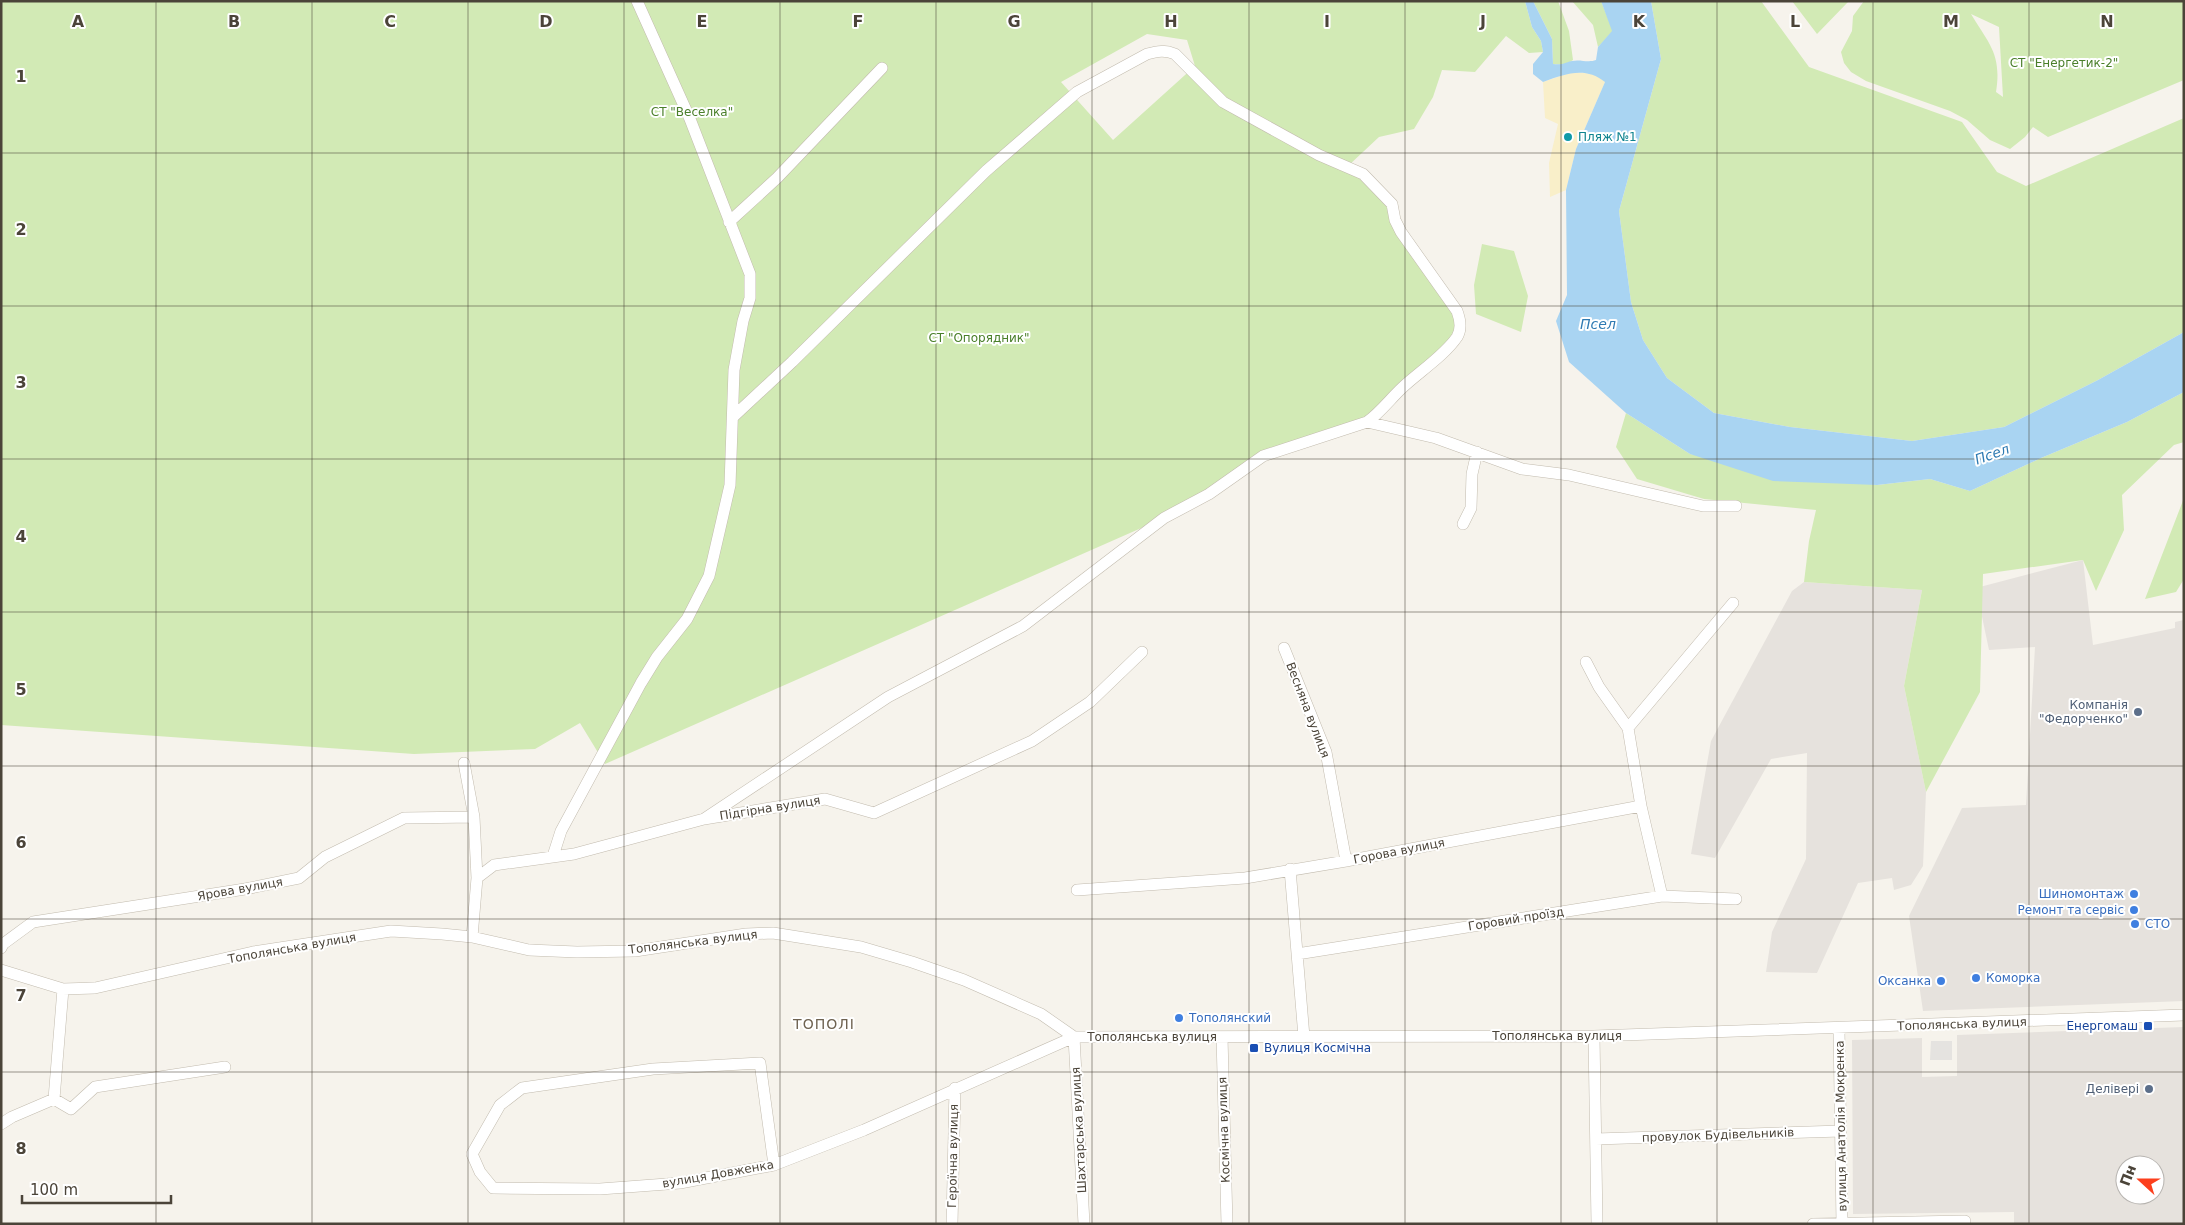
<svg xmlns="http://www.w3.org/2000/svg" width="2185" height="1225" font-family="'DejaVu Sans',sans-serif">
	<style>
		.industrial { fill: #e6e2dd; fill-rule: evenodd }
		.green { fill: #d2eab5; fill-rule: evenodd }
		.sand { fill: #f9efc9 }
		.parking { fill: #e5e3e0 }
		.water { fill: #a9d4f2 }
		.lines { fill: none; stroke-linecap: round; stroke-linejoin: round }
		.minor-casing { stroke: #c2bbae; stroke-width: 12 }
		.minor { stroke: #fff; stroke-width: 11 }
		.grid { fill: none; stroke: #4b4439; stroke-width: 1; stroke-opacity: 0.55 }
		.culture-dot { fill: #0f9aa8; stroke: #fff; stroke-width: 2 }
		.service-dot { fill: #5c6f8a; stroke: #fff; stroke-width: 2 }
		.shop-dot { fill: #3f7fe0; stroke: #fff; stroke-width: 2 }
		.transit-dot { fill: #1a4fb4; stroke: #fff; stroke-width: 2 }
		.labels { text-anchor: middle; stroke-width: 4; stroke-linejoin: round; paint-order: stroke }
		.park-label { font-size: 12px; fill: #4a7f2a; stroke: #fff }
		.culture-label { font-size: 12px; fill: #0d838f; stroke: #fff; text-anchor: start }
		.service-label { font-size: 12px; fill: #4e5e75; stroke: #fff; text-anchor: end }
		.street-label { font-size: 12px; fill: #4b4439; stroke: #fff }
		.shop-label { font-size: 12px; fill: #366cbe; stroke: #fff; text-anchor: end }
		.transit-label { font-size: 12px; fill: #164399; stroke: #fff; text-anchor: end }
		.water-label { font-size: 14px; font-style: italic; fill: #2e7ab2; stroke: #fff }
		.neighbourhood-label { font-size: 14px; letter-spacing: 1px; fill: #6e6250; stroke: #fff }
		.grid-label { font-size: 16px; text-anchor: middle; font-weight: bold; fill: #4b4439; stroke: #fff; stroke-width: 4; stroke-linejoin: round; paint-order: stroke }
	</style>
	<rect width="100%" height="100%" fill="#f6f3ec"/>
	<path class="industrial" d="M2083 560 2093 645 2175 628V622L2184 620V1001L1923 1011 1909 916 1962 808 2026 805 2035 647 1989 650 1976 588Z
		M1804 582 1922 590 1904 686 1926 792 1923 866 1911 885 1894 890 1892 878 1858 883 1817 973 1766 972 1772 932 1806 859 1807 753 1771 759 1715 858 1691 854 1711 741 1792 591Z
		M2184 1027V1224H2014V1212L1853 1214 1852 1040 1922 1038V1077L1957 1076V1035ZM2125 1165H2155V1195H2125Z"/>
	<path class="green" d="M1 1H1525L1532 27 1541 41 1543 52 1529 53 1506 36 1475 72 1442 70 1433 97 1414 129 1379 137 1348 166 1392 204 1395 220 1457 311 1460 329 1380 413 1263 456 1164 518 605 764 580 723 535 749 414 754 1 725ZM1147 34 1187 40 1195 66 1113 140 1061 82Z
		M1533 1H1558L1569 31 1573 60 1565 65 1553 64 1552 39Z
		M1572 1H1601L1613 31 1598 47 1593 25Z
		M1651 1H1761L1809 67 1962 122 1997 172 2026 186 2184 118V332L2098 380 2004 427 1912 441 1790 427 1714 413 1667 378 1643 340 1631 302 1619 211 1661 59Z
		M1792 1H1849L1817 34Z
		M1864 1H2184V80L2048 137 2033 127 2025 137 2010 149 1990 140 1967 120 1950 111 1866 81 1851 72 1844 63 1841 52 1852 31 1853 16ZM1971 14 1999 27 2003 97 1996 92C2002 54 1989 44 1971 14Z
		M1482 244 1514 251 1528 296 1521 332 1476 314 1474 285Z
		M2184 392V442L2174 445 2122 495 2124 530 2096 591 2083 560 1983 574 1980 692 1926 792 1904 686 1922 590 1804 582 1809 541 1816 510 1704 499 1637 479 1616 447 1626 413 1690 454 1877 485 1930 479 1970 491 2041 458 2127 422Z
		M2184 498V579L2176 592 2145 599Z"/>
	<path class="sand" d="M1572 72 1596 74 1605 82 1576 149 1566 190 1550 197 1549 163 1558 124 1545 118 1543 82Z"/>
	<path class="parking" d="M1931 1041H1952V1060H1930Z"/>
	<path class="water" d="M1525 1H1533L1552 39 1553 64C1564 65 1563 63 1572 61 1580 59 1588 63 1596 60L1598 47 1612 31 1601 1H1651L1661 59 1619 211 1631 302 1643 340 1667 378 1714 413 1790 427 1912 441 2004 427 2098 380 2184 332V392L2127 422 2041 458 1970 491 1930 479 1877 485 1773 481 1690 454 1626 413 1569 362 1556 321 1567 295 1566 190 1576 149 1605 82C1585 66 1565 74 1543 82L1533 74V64L1543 52 1541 41 1532 27Z"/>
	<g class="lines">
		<defs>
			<path id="minor" d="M729 222 777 178 882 68
				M1367 422 1436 438 1522 469 1569 475 1703 506H1736
				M1463 524 1471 508 1472 474 1477 452
				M1284 648 1326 752 1346 861
				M1586 662 1599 687 1628 728
				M464 763 474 817 477 878 472 937
				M1641 806 1662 896
				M704 819 888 697 1023 626 1164 518 1209 494 1263 456 1367 422C1381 412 1390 399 1403 387 1419 372 1445 355 1457 337 1462 329 1460 319 1457 311L1401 232 1395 220 1392 204 1363 174 1319 155 1223 102 1175 54C1165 50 1158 51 1147 54L1077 92 986 171 792 362 734 416
				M553 856 561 831 641 683 657 657 687 619 709 576 730 485 734 370 743 321 750 298V274L690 119 637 1
				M1290 869 1304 1037
				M477 878 494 865 574 854 704 819 825 799 874 813 1032 741 1090 702 1142 652
				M1077 890 1245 878 1346 861 1641 806 1628 728 1733 603
				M1 948 3 944 33 922 245 889 299 878 325 857 404 818 474 817
				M1297 954 1662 896 1736 899
				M1 970 63 989 95 988 253 952 391 931 442 934 472 937 529 950 577 952 635 951 746 934 773 933 861 947 912 962 964 980 1041 1014 1074 1037 1594 1036 2184 1015
				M1839 1029 1842 1224
				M1594 1036 1597 1224
				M1222 1037 1227 1224
				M54 1099 63 989
				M1 1124 12 1117 54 1099 71 1109 95 1087 225 1067
				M1596 1139 1841 1131
				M774 1165 760 1063 653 1069 522 1088 500 1105 472 1154 480 1172 493 1188 600 1189 680 1183 774 1165 864 1130 1074 1037 1084 1224
				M952 1224 955 1088
				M1813 1224 1965 1221"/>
		</defs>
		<use href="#minor" class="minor-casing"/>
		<use href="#minor" class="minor"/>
	</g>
	<path class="grid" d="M156 1V1224M312 1V1224M468 1V1224M624 1V1224M780 1V1224M936 1V1224M1092 1V1224M1249 1V1224M1405 1V1224M1561 1V1224M1717 1V1224M1873 1V1224M2029 1V1224M1 153H2184M1 306H2184M1 459H2184M1 612H2184M1 766H2184M1 919H2184M1 1072H2184"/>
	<circle class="culture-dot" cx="1568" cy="137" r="5"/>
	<g class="service-dot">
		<circle cx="2138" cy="712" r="5"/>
		<circle cx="2149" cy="1089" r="5"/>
	</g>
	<g class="shop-dot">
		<circle cx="2134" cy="894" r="5"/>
		<circle cx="2134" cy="910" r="5"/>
		<circle cx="2135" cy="924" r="5"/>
		<circle cx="1976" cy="978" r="5"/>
		<circle cx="1941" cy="981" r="5"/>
		<circle cx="1179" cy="1018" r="5"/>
	</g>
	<g class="transit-dot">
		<rect x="2143" y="1021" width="10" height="10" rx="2.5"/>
		<rect x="1249" y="1043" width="10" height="10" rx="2.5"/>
	</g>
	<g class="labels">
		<g class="park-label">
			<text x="2064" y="67">СТ "Енергетик-2"</text>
			<text x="692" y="116">СТ "Веселка"</text>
			<text x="979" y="342">СТ "Опорядник"</text>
		</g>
		<g class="culture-label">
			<text x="1578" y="141">Пляж №1</text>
		</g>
		<g class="service-label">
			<text x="2128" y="709">Компанія<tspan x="2128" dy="14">"Федорченко"</tspan></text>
			<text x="2139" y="1093">Делівері</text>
		</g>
		<g class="street-label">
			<text transform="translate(1308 710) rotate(69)" y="4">Весняна вулиця</text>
			<text transform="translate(770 808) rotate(-9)" y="4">Підгірна вулиця</text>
			<text transform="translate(1399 851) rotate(-11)" y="4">Горова вулиця</text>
			<text transform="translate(240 889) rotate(-10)" y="4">Ярова вулиця</text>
			<text transform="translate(1516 919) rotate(-9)" y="4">Горовий проїзд</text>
			<text transform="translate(693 942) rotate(-7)" y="4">Тополянська вулиця</text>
			<text transform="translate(292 948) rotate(-10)" y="4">Тополянська вулиця</text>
			<text transform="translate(1962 1024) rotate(-2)" y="4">Тополянська вулиця</text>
			<text x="1557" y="1040">Тополянська вулиця</text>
			<text x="1152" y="1041">Тополянська вулиця</text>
			<text transform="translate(1841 1126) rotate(-91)" y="4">вулиця Анатолія Мокренка</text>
			<text transform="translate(1079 1130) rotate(-93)" y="4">Шахтарська вулиця</text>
			<text transform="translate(1224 1130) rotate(-92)" y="4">Космічна вулиця</text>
			<text transform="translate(1718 1135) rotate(-2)" y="4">провулок Будівельників</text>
			<text transform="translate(953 1156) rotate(-89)" y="4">Героїчна вулиця</text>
			<text transform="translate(718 1174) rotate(-10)" y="4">вулиця Довженка</text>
		</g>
		<g class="shop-label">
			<text x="2124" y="898">Шиномонтаж</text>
			<text x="2124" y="914">Ремонт та сервіс</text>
			<text x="2145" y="928" text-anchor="start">СТО</text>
			<text x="1986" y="982" text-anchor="start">Коморка</text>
			<text x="1931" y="985">Оксанка</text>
			<text x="1189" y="1022" text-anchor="start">Тополянский</text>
		</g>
		<g class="transit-label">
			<text x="2138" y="1030">Енергомаш</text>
			<text x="1264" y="1052" text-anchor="start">Вулиця Космічна</text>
		</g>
		<g class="water-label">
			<text x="1598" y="329">Псел</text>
			<text transform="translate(1992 454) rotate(-20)" y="5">Псел</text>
		</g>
		<g class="neighbourhood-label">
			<text x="824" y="1029">ТОПОЛІ</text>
		</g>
	</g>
	<g class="grid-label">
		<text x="78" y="27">A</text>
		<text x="234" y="27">B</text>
		<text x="390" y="27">C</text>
		<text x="546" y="27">D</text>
		<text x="702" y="27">E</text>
		<text x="858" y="27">F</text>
		<text x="1014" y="27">G</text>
		<text x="1171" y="27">H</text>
		<text x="1327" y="27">I</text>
		<text x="1483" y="27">J</text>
		<text x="1639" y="27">K</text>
		<text x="1795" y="27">L</text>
		<text x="1951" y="27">M</text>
		<text x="2107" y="27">N</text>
		<text x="21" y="82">1</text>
		<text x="21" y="235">2</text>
		<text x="21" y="388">3</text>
		<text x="21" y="542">4</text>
		<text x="21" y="695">5</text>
		<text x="21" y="848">6</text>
		<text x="21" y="1001">7</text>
		<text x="21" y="1154">8</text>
	</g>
	<rect width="2185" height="1225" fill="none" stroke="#4b4439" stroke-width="5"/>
	<g transform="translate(2140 1180) rotate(291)"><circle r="24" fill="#ffffff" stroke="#b7b4b0"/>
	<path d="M0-4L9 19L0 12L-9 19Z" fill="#fc3f1d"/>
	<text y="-8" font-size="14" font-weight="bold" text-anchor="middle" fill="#4b4439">Пн</text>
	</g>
	<path d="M22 1195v8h149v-8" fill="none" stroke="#4b4439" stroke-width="2.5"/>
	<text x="30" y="1195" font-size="15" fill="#4b4439" stroke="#ffffff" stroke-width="4" paint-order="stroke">100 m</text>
</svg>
